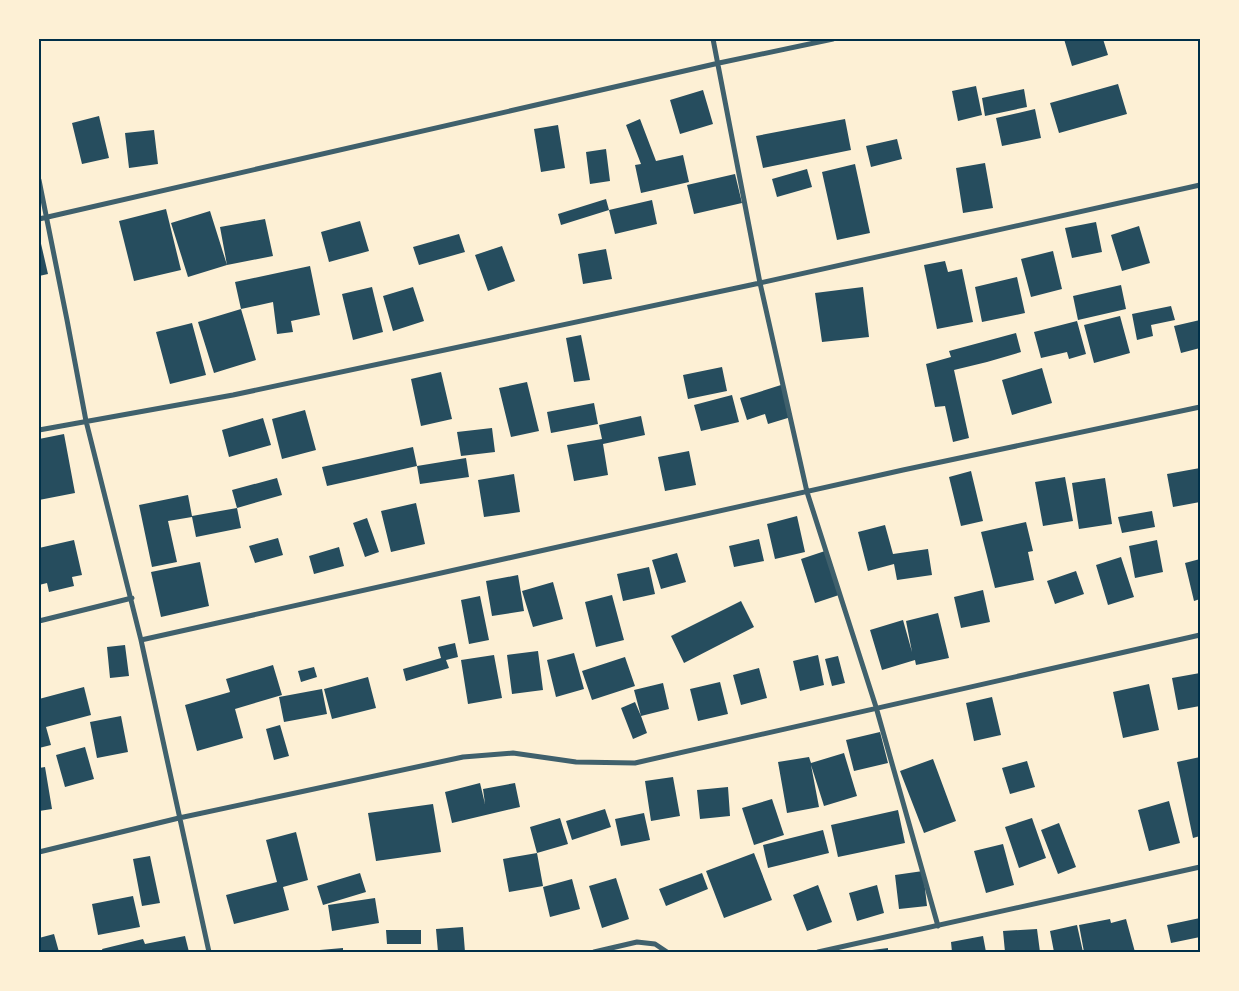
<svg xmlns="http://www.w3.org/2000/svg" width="1239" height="991" font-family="Roboto,sans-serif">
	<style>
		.building { fill: #264d5e }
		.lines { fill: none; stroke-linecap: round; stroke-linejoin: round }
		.minor { stroke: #3f606c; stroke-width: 5 }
		.neatline { fill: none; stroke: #003049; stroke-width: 2 }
	</style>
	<rect width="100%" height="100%" fill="#fdf0d5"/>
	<path class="building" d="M1064 39H1103L1108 55 1072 66Z
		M1118 84 1127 114 1059 133 1050 103Z
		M976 86 982 115 958 121 952 91Z
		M1024 89 1027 107 985 116 982 98Z
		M703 90 713 124 680 134 670 100Z
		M1035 109 1041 138 1002 146 996 118Z
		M99 116 109 158 82 164 72 123Z
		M640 119 656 161 683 155 689 182 641 193 635 165 641 164 626 125Z
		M845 119 851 150 763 168 756 136Z
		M558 125 565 168 541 172 534 129Z
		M154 130 158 164 129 168 125 133Z
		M897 139 902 159 871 167 866 146Z
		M606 149 610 181 590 184 586 152Z
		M985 163 993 208 963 213 956 168Z
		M855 164 870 233 837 240 822 172Z
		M807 169 812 187 777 197 772 179Z
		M735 174 742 203 694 214 687 185Z
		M606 199 609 210 652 200 657 224 615 234 609 210 561 225 558 214Z
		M166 209 181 270 134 281 119 221Z
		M210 211 227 265 220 227 265 219 273 256 227 265 188 277 171 223Z
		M360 221 369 251 329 262 321 232Z
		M1096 222 1102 252 1072 258 1065 228Z
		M1139 226 1150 263 1122 271 1111 235Z
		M459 234 465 252 419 265 413 247Z
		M39 235 48 274 39 276Z
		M502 246 515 281 488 291 475 255Z
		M606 249 612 279 583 284 578 254Z
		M1053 251 1062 289 1031 297 1021 259Z
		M945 261 948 272 962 269 973 322 937 329 924 265Z
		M310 266 320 315 291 321 293 332 277 334 273 302 241 309 235 282Z
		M1017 277 1025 313 982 322 975 287Z
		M1121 285 1126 309 1078 320 1073 296Z
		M372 287 383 332 353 340 342 294Z
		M413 287 424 321 393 331 383 296Z
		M863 287 869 337 822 342 815 293Z
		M1171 306 1175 320 1151 325 1153 336 1137 340 1132 314Z
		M241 309 256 360 214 373 198 322Z
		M1120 316 1130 353 1094 363 1084 325Z
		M1200 320V348L1181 353 1174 326Z
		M1077 321 1086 354 1069 359 1067 352 1041 358 1034 332Z
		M192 323 206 375 170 384 156 332Z
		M1016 333 1021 352 987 362 954 370 969 438 953 442 945 406 935 407 926 364 951 357 949 351Z
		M581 335 590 380 574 382 566 338Z
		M722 367 727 391 688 399 683 375Z
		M1042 368 1052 403 1012 415 1002 380Z
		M441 372 452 419 421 426 411 379Z
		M527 382 539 431 511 437 499 388Z
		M781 385 791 417 768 424 765 414 747 420 740 398Z
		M732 395 739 422 701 431 694 405Z
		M594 403 598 424 551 433 547 412Z
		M305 410 316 450 282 459 272 419Z
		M641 416 645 435 603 444 608 475 574 481 567 445 602 439 599 425Z
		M263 418 271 445 229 457 222 430Z
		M492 428 495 452 461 456 457 432Z
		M64 434 75 493 39 500V439Z
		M413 447 417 466 466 458 469 477 420 484 417 466 327 486 322 467Z
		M689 451 696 485 665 491 658 457Z
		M1200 468V502L1173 507 1167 474Z
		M971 471 983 521 961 526 949 477Z
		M514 474 520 512 484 517 478 480Z
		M1065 477 1073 521 1043 526 1035 482Z
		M277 478 282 495 237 508 232 490Z
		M1105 478 1112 524 1079 529 1072 483Z
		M188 495 192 516 237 508 241 528 196 537 192 517 168 521 177 562 152 567 139 505Z
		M416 503 425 544 391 552 381 511Z
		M1152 511 1155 527 1122 533 1118 517Z
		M797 516 805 552 775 559 767 524Z
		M367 518 379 552 365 557 353 523Z
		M1026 522 1033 551 1028 552 1034 580 995 588 981 532Z
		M885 525 893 554 928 549 932 575 897 580 894 564 868 571 858 532Z
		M278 538 283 555 255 563 249 546Z
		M759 539 764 561 734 567 729 546Z
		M74 540 82 575 72 577 74 586 49 592 47 583 39 585V548Z
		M1157 540 1163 572 1135 578 1129 546Z
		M339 547 344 566 314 574 309 556Z
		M825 551 839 595 815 603 801 559Z
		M677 553 686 582 661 589 652 560Z
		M1121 557 1134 597 1108 605 1096 565Z
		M1200 559V599L1194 601 1185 563Z
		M200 562 209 606 161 617 151 572Z
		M649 567 655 594 623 601 617 574Z
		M1076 571 1084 594 1055 604 1047 581Z
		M518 575 524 611 492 616 486 581Z
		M553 582 563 619 533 627 522 591Z
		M983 590 990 622 961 628 954 597Z
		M612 595 624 640 596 647 585 602Z
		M480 596 489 640 469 644 461 600Z
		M741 601 754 627 684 663 671 636Z
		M938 613 949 658 916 665 915 660 882 670 870 630 903 620 912 652 906 621Z
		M455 643 458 657 446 660 449 668 406 681 403 669 441 658 438 647Z
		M125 645 129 676 110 678 107 647Z
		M538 651 543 690 512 694 507 655Z
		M574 653 584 689 556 697 547 660Z
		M494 655 502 698 468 704 461 660Z
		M818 655 824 685 800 691 793 661Z
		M838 656 845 683 832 686 825 659Z
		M625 657 635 686 592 700 582 671Z
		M273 665 282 695 235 709 243 738 197 751 185 705 230 692 226 679Z
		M314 667 317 677 301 682 298 671Z
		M759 668 767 698 741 705 733 675Z
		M1200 673V706L1178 710 1172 678Z
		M368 677 376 708 332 719 324 689Z
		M720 682 728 714 698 721 690 689Z
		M663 683 669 709 641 716 647 733 633 739 621 708 635 702 641 716 634 690Z
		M1149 684 1159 730 1123 738 1113 692Z
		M84 687 91 715 46 727 51 745 39 748V699Z
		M322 689 327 714 284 722 279 697Z
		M992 697 1001 735 974 741 966 703Z
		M121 716 128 752 97 758 90 722Z
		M280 725 289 756 274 760 266 729Z
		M880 732 888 763 854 771 846 740Z
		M85 747 94 779 65 787 56 755Z
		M844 753 857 796 824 806 811 765 819 807 787 813 778 762 809 757 811 763Z
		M1200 757V836L1193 838 1177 762Z
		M933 759 956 821 924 833 900 771Z
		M1027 761 1035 787 1010 794 1002 768Z
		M45 767 52 809 39 811V768Z
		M673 777 680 816 651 821 645 781Z
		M480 783 485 804 483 789 515 783 520 807 452 823 445 792Z
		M728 787 730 816 700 819 697 790Z
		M772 799 784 835 754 845 742 808Z
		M1169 801 1180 843 1149 851 1138 810Z
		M433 804 441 852 376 861 368 813Z
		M605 809 611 827 572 840 566 821Z
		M898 810 905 843 838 857 831 825Z
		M644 813 650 840 621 846 615 819Z
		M560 818 568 844 537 853 530 827Z
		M1032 818 1046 858 1019 868 1005 827Z
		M1059 823 1076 867 1058 874 1041 830Z
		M823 830 829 853 768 868 763 845Z
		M296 832 308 880 283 887 289 910 234 924 226 895 277 882 266 840Z
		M1003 844 1014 885 986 893 974 851Z
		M537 853 543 886 509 892 503 859Z
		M754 853 772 900 724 918 706 871Z
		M150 856 160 903 142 906 133 859Z
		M923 871 927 906 899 909 895 875Z
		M360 873 366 892 323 905 317 886Z
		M702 873 708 889 666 906 659 889Z
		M616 878 629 919 602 928 589 886Z
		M572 879 580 909 550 917 543 887Z
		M818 885 832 922 807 931 793 895Z
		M877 885 884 913 857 921 849 893Z
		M133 896 140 927 98 935 92 904Z
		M375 898 379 923 332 931 328 905Z
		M1200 918V937L1171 943 1167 925Z
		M1110 919 1111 923 1126 919 1135 952H1117L1116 950 1103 952H1084L1079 925Z
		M1077 925 1083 952H1054L1050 931Z
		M463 927 465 952H438L436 929Z
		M1037 929 1040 952H1005L1003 931Z
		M386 930H421V944H387Z
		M54 934 59 952H39V938Z
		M185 936 189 952H103L102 949 143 939 145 944Z
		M983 936 986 952H952L951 942Z
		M343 948V952H308V951Z
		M888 948V952H864V951Z"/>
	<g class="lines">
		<path class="minor" d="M713 39 760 283 807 492 876 707 938 926
			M39 180 67 320 86 421 141 640 209 952
			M39 219 719 63 833 39
			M39 430 233 395 760 283 1200 185
			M39 621 132 598
			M141 640 903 470 1200 407
			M39 852 179 818 463 757 513 753 576 762 635 763 1200 635
			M594 952 637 942 655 944 667 952
			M818 952 1200 867"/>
	</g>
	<rect width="1239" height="991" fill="none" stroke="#fdf0d5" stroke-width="80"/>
	<rect x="40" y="40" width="1159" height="911" class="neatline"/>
</svg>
